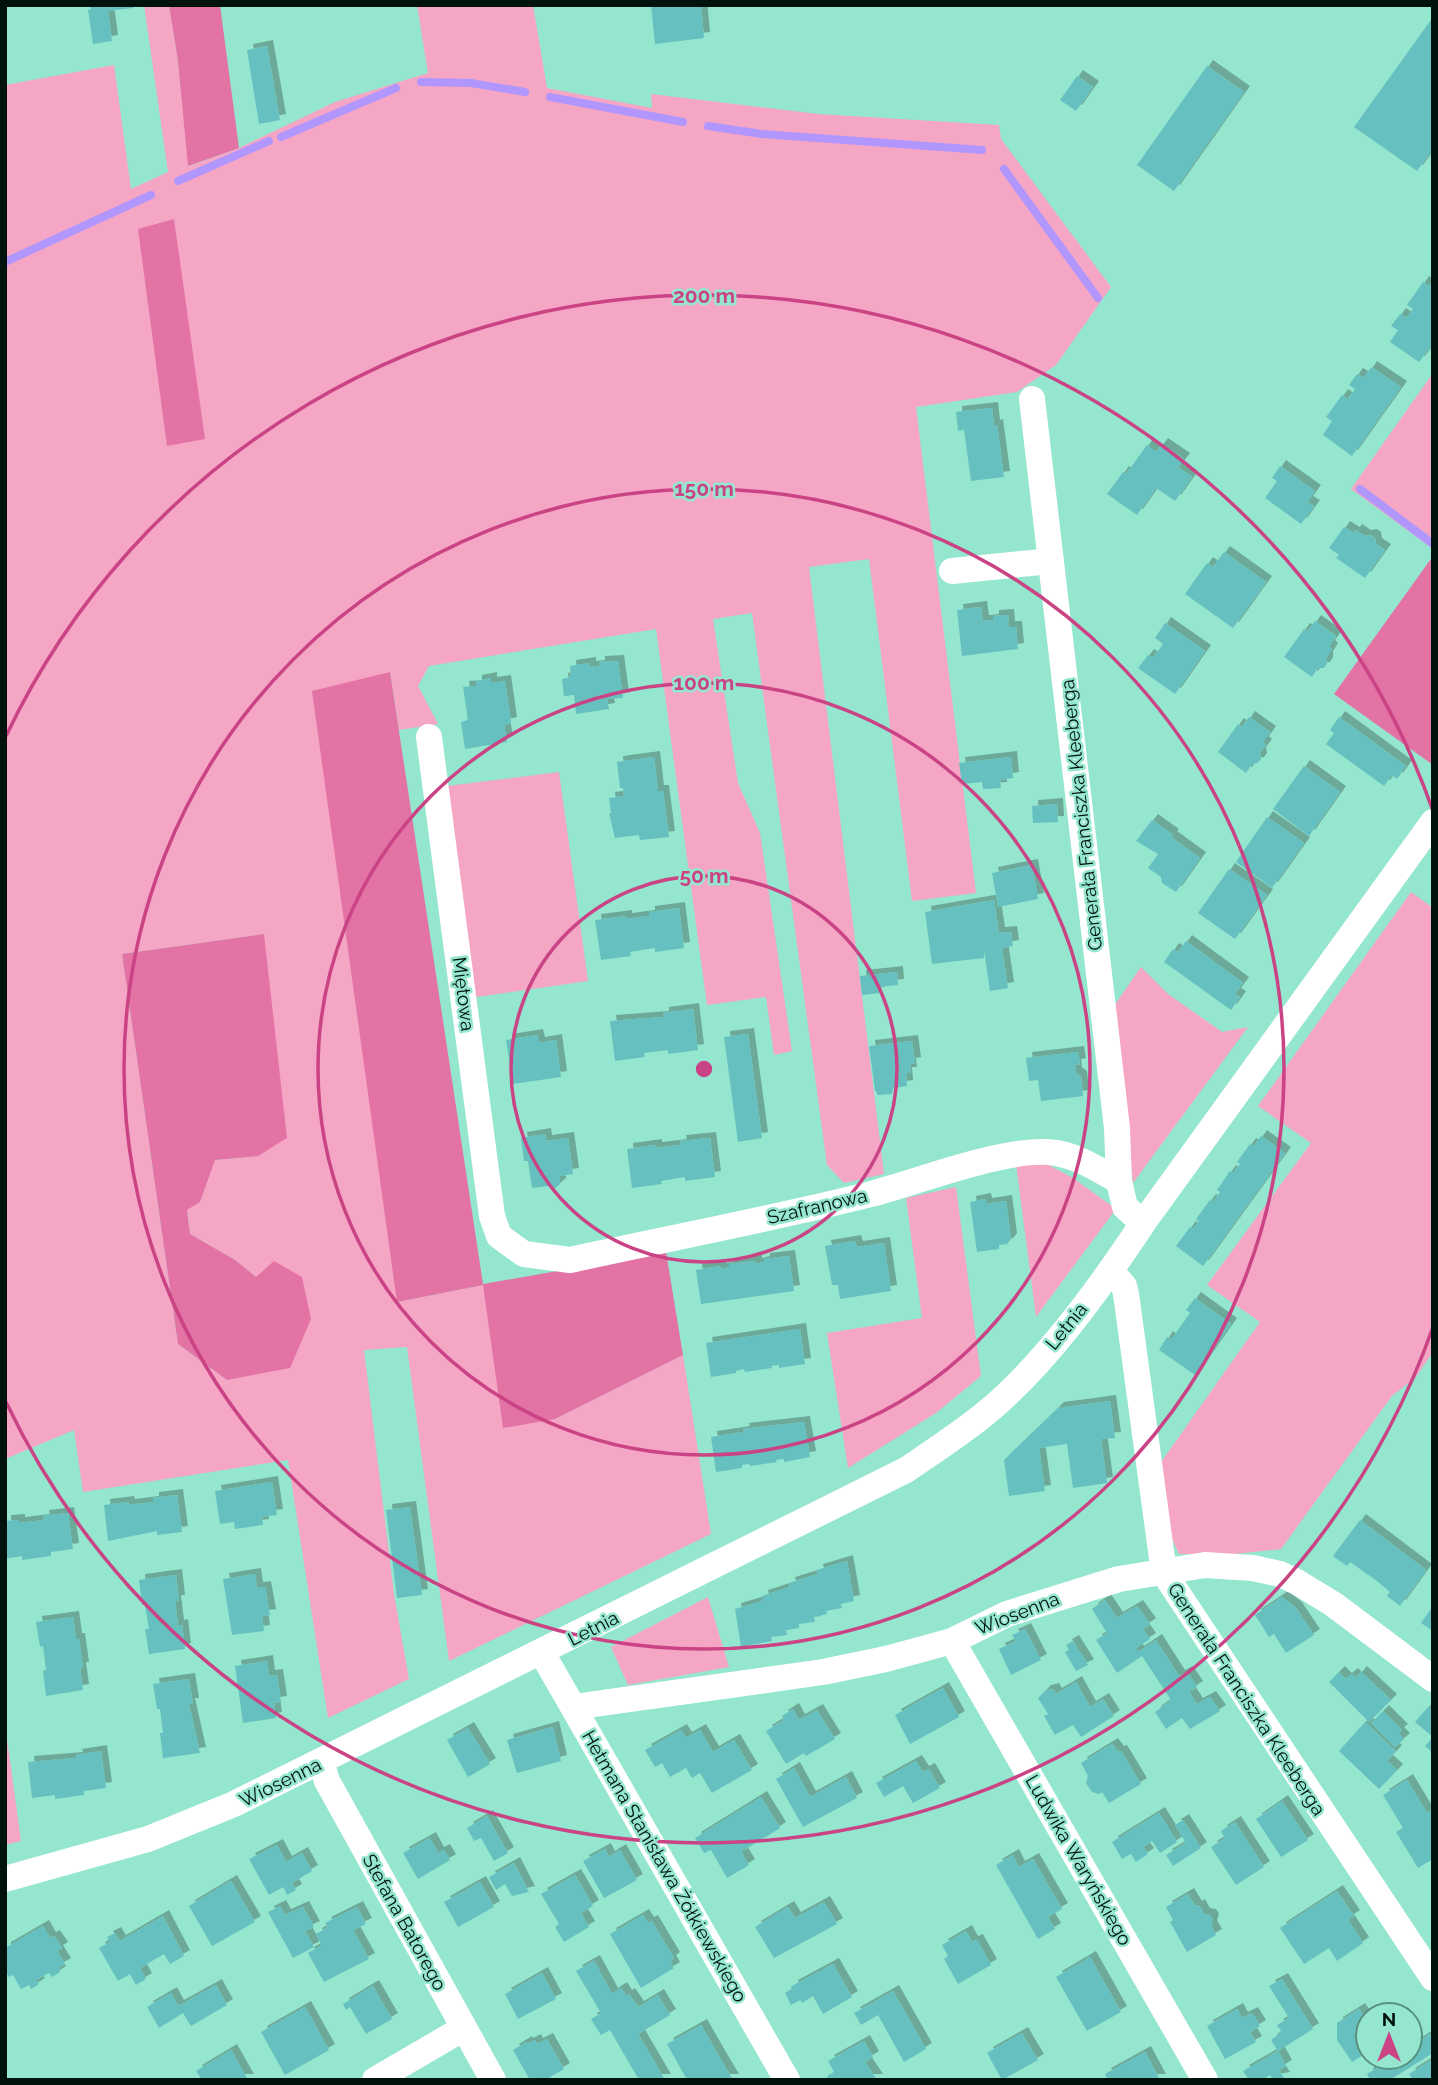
<svg xmlns="http://www.w3.org/2000/svg" width="1438" height="2085" font-family="Raleway,sans-serif">
	<style>
		.green { fill: #f5a6c5; fill-rule: evenodd }
		.forest { fill: #e273a4 }
		.lines { fill: none; stroke-linecap: round; stroke-linejoin: round }
		.stream { stroke: #b096fd; stroke-width: 8 }
		.building { fill: #66c0bf; filter: url(#shadow) }
		.street { stroke: #fff; stroke-width: 26 }
		.ring { fill: none; stroke: #ca4485; stroke-width: 3.5 }
		.labels { text-anchor: middle; stroke-width: 5; stroke-linejoin: round; paint-order: stroke }
		.street-label { font-size: 19px; fill: #00120c; stroke: #95e6cf }
		.centre { fill: #ca4485; stroke: #95e6cf; stroke-width: 3.5 }
		.ring-label { font-size: 21px; text-anchor: middle; font-weight: bold; fill: #ca4485; stroke: #95e6cf; stroke-width: 5; stroke-linejoin: round; paint-order: stroke }
	</style>
	<defs>
		<filter id="shadow"><feDropShadow dx="6" dy="-6" stdDeviation="0" flood-color="#0004"/></filter>
	</defs>
	<rect width="100%" height="100%" fill="#95e6cf"/>
	<path class="green" d="M144 5H169L178 61 189 166 239 148 335 102 428 73 417 5H533L547 88 652 108 651 94 818 114 999 125 1001 139 1111 287 1056 365 1017 392 916 407 976 893 912 901 869 559 809 567 884 1174 844 1183 827 1165 752 613 713 619 738 783 760 833 792 1051 774 1055 766 997 707 1005 656 629 429 666 418 686 438 724 399 730 390 672 397 1302 483 1285 555 1419 683 1355 711 1534 449 1661 407 1347 364 1350 394 1594 409 1679 328 1718 288 1460 83 1492 74 1430 5 1459V85L114 65 131 189 168 172ZM264 934 258 1156 214 1160 200 1202 187 1209 190 1234 235 1260 256 1277 227 1380 178 1344 122 954Z
		M1433 373V549L1351 489Z
		M559 772 588 981 476 997 447 786Z
		M1411 892 1433 908V1352L1416 1377 1392 1396 1281 1549 1235 1554H1179L1170 1534 1159 1465 1260 1322 1207 1285 1311 1143 1258 1106Z
		M1141 967 1168 994 1222 1032 1248 1027 1133 1183 1114 1006Z
		M1041 1161 1073 1178 1116 1209 1036 1317 1016 1164Z
		M956 1187 981 1376 936 1413 848 1468 827 1333 922 1318 906 1198Z
		M708 1597 729 1667 628 1685 611 1647Z
		M5 1724 21 1841 5 1845Z"/>
	<path class="forest" d="M169 5H220L239 148 188 166 178 61Z
		M174 219 205 439 167 446 138 229Z
		M1433 556V765L1334 694Z
		M390 672 483 1284 666 1252 683 1355 555 1419 503 1428 483 1285 397 1302 312 691Z
		M264 934 287 1138 258 1156 215 1160 200 1202 187 1210 190 1234 235 1260 256 1277 274 1261 302 1277 311 1319 290 1368 227 1380 178 1344 122 954Z"/>
	<g class="lines">
		<path class="stream" d="M421 82 471 83 525 92
			M550 97 683 122
			M708 126 762 134 982 150
			M281 137 396 88
			M1004 169 1098 298
			M178 181 269 141
			M5 262 151 195
			M1360 489 1433 544"/>
	</g>
	<path class="building" d="M90 5H133V8L108 11 112 41 93 44 88 10 91 9Z
		M651 5H701L704 38 655 44Z
		M1433 17V149L1417 171 1354 127Z
		M267 46 280 120 259 124 247 50Z
		M1207 66 1244 92 1174 191 1137 165Z
		M1077 76 1093 87 1076 111 1060 100Z
		M1433 281V343L1419 362 1390 342 1398 330 1391 326 1400 314 1406 318 1413 309 1407 305 1423 282 1429 286Z
		M1371 367 1401 387 1352 456 1323 435 1332 421 1326 417 1342 395 1348 399 1355 389 1349 385 1357 374 1364 378Z
		M992 408 994 426 997 425 1004 477 971 481 964 430 958 431 956 412Z
		M1162 444 1184 459 1178 467 1192 477 1175 501 1156 488 1137 515 1107 494 1123 472 1126 474 1147 445 1156 452Z
		M1280 466 1315 491 1307 502 1314 506 1301 524 1265 498 1277 481 1272 478Z
		M1344 527 1354 533 1356 530 1365 536 1371 535 1375 538 1376 544 1385 550 1365 578 1336 558 1339 555 1329 548Z
		M1224 552 1266 582 1233 628 1185 594 1207 563 1213 567Z
		M981 607 983 621 993 620V616L1008 615 1009 627H1016L1018 649 962 656 957 610Z
		M1315 621 1336 636 1329 646 1332 649 1327 657V663L1324 668H1318L1312 677 1284 657 1304 629 1308 631Z
		M1165 623 1205 651 1175 694 1138 668 1148 655 1153 658 1163 644 1155 638Z
		M618 661 623 698 607 699 609 709 576 714 574 695 564 696 562 679 571 677 570 666 590 663V667L599 666V662Z
		M491 678V683L505 681 511 723 504 725 507 742 465 749 461 722 468 720 463 687 476 686V681Z
		M1249 717 1270 732 1263 742 1266 745 1260 753 1261 759 1258 763 1252 764 1246 773 1218 752 1238 724 1242 727Z
		M1339 717 1406 766 1397 779 1392 775 1384 786 1326 744 1334 733 1330 730Z
		M654 757 658 791H663L669 837 640 840 639 835 615 838 609 813H611L609 798 624 796 623 788H620L617 762Z
		M1011 757 1013 778 1000 780 1001 788 983 789 982 782 962 784 959 763Z
		M1304 766 1340 792 1309 836 1273 809Z
		M1057 804 1058 822 1033 823 1032 806Z
		M1267 817 1304 843 1272 888 1236 862Z
		M1152 820 1173 835 1171 837 1200 858 1176 892 1162 883 1161 877 1148 868 1158 854 1136 841Z
		M1032 865 1038 899 998 907 992 873Z
		M1229 869 1267 895 1235 939 1198 913Z
		M994 900 999 933 1011 932 1013 946 1002 948 1008 988 990 991 984 950V958L932 964 925 912Z
		M679 908 684 948 655 952V948L630 952 631 956 601 960 595 920 626 916V919L649 916V912Z
		M1186 941 1243 983 1235 994 1240 997 1231 1010 1164 962 1173 949 1178 952Z
		M897 972 898 985 879 987V993L862 995 860 976Z
		M693 1009 698 1050 668 1054V1050L644 1053 645 1057 615 1061 610 1021 663 1017V1013Z
		M748 1034 762 1138 738 1142 724 1037Z
		M537 1035 539 1043 556 1040 561 1077 513 1084 506 1040Z
		M912 1041 915 1063 910 1064 911 1073H906L907 1086 893 1088 892 1094 878 1095 875 1090 869 1046Z
		M1078 1052 1080 1064 1075 1065 1076 1073 1081 1077 1083 1096 1041 1101 1038 1080 1029 1081 1026 1058Z
		M545 1134 546 1141 568 1138 573 1174 559 1176 560 1184 553 1190 549 1186 532 1188 528 1161H524L521 1138Z
		M1261 1136 1285 1153 1203 1266 1176 1246 1190 1227 1193 1229 1199 1221 1196 1219 1210 1200 1213 1202 1220 1192 1217 1190 1230 1171 1233 1173 1240 1164 1237 1162 1250 1144 1254 1146Z
		M710 1138 715 1177 685 1181V1177L661 1181 662 1184 632 1188 627 1149 656 1145V1148L681 1145 680 1141Z
		M985 1199 986 1204 1006 1201 1011 1239 1007 1244 999 1245V1249L977 1252 970 1202Z
		M855 1241 857 1247 884 1243 891 1291 840 1299 838 1285H832L825 1246Z
		M789 1256 794 1291 701 1304 696 1270 721 1266V1269L729 1267V1264L756 1261V1264L764 1262V1259Z
		M1195 1298 1231 1324 1195 1375 1159 1350 1167 1337 1171 1340 1190 1313 1186 1310Z
		M800 1329 805 1364 779 1368V1365L771 1366 772 1368 745 1372 744 1369 736 1371V1373L711 1377 706 1343Z
		M1110 1401 1115 1438 1101 1439 1107 1483 1073 1488 1067 1444 1039 1448 1045 1491 1009 1496 1004 1460 1058 1408Z
		M804 1422 810 1457 784 1462V1459L776 1460 777 1462 750 1466 749 1464 742 1465V1468L716 1472 711 1437 744 1432 743 1429Z
		M272 1482 277 1515 262 1517 263 1525 235 1529 234 1522 220 1524 215 1491Z
		M177 1495 182 1532 157 1535V1531L108 1541 104 1505 128 1502 129 1505 153 1502V1498Z
		M410 1507 422 1595 397 1598 386 1510Z
		M68 1513 73 1549 51 1552V1556L22 1560V1556L5 1559V1521L19 1520V1523L44 1520 43 1516Z
		M1360 1520 1426 1570 1400 1606 1387 1596 1390 1592 1377 1581 1350 1562 1347 1566 1333 1556Z
		M847 1561 854 1601 841 1604 842 1608 826 1611 827 1614 814 1617 815 1622 799 1624V1628L786 1630 787 1635 771 1637 772 1641 741 1647 735 1609 763 1601 762 1596 790 1587 789 1583 818 1574 817 1570Z
		M255 1574 257 1588 265 1587 270 1615 262 1616 264 1631 232 1635 223 1579Z
		M176 1575 179 1601H175L178 1626 182 1625 185 1649 149 1654 145 1629H149L145 1605H142L139 1580Z
		M1282 1597 1296 1608 1314 1635 1286 1653 1274 1634 1269 1637 1255 1615Z
		M1105 1600 1117 1618 1137 1606 1150 1624 1143 1629 1150 1639 1136 1648 1138 1652 1156 1640 1179 1676 1187 1672 1197 1687 1189 1692 1197 1704 1210 1697 1220 1711 1190 1729 1182 1718 1166 1729 1155 1712 1171 1700 1142 1656 1117 1673 1096 1640 1107 1633 1092 1609Z
		M1433 1606V1631L1421 1623Z
		M73 1617 76 1639H79L83 1668H80L83 1690 46 1696 43 1671 46 1670 43 1646 40 1647 36 1622Z
		M1025 1629 1041 1660 1011 1675 999 1649 1016 1641 1012 1635Z
		M1073 1641 1088 1665 1076 1671 1065 1652 1069 1650 1066 1645Z
		M267 1661 269 1676 277 1675 281 1702 274 1703 276 1718 243 1723 235 1666Z
		M1339 1672 1346 1679 1352 1674 1356 1678 1361 1672 1391 1700 1369 1722 1329 1682Z
		M189 1679 193 1704H189L200 1753 163 1758 160 1733H163L160 1709H157L153 1684Z
		M1076 1682 1090 1707 1103 1699 1114 1716 1081 1737 1073 1725 1055 1735 1044 1716 1048 1714 1038 1698 1045 1691 1053 1689 1056 1694Z
		M943 1688 959 1717 910 1744 895 1715Z
		M1428 1707 1433 1712V1737L1415 1722Z
		M793 1709 799 1720 817 1710 835 1739 806 1756 804 1753 786 1764 766 1731 784 1720 782 1716Z
		M1383 1711 1402 1730 1398 1733 1404 1739 1395 1747 1371 1723Z
		M1365 1722 1396 1751 1387 1761 1397 1770 1379 1789 1339 1751Z
		M553 1727 561 1761 517 1773 507 1740Z
		M468 1728 490 1764 468 1777 447 1740Z
		M681 1730 686 1738 700 1730 713 1752 734 1740 752 1770 712 1793 700 1773 692 1778 686 1768 670 1777 662 1763 655 1767 645 1750Z
		M1433 1737V1753L1425 1746Z
		M1112 1744 1118 1752 1121 1751 1141 1784 1109 1803 1102 1792 1099 1794 1092 1792 1086 1783 1088 1776 1081 1763Z
		M101 1751 106 1788 84 1791V1795L55 1799V1795L32 1798 28 1762 77 1758 76 1755Z
		M916 1761 923 1772 929 1769 940 1788 913 1803 903 1786 884 1797 876 1783Z
		M794 1768 810 1797 846 1777 857 1798 803 1827 776 1779Z
		M1407 1780 1427 1813 1431 1810 1433 1814V1859L1418 1868 1396 1832 1403 1828 1383 1795Z
		M761 1797 780 1828 741 1852 749 1865 727 1878 711 1850 704 1853 695 1838Z
		M1282 1801 1308 1840 1281 1857 1256 1819Z
		M1159 1813 1177 1842 1160 1853 1152 1841 1143 1847 1148 1854 1136 1862 1131 1854 1122 1859 1112 1842Z
		M487 1816 508 1853 494 1861 481 1838 474 1841 467 1828Z
		M1183 1820 1201 1848 1173 1866 1166 1855 1186 1843 1175 1825Z
		M1235 1822 1264 1867 1236 1885 1211 1847 1225 1838 1221 1831Z
		M430 1838 438 1853 444 1850 450 1860 418 1879 403 1853Z
		M277 1845 286 1862 302 1853 312 1871 292 1883 296 1890 287 1895 283 1887 269 1895 249 1859Z
		M605 1849 609 1857 620 1850 637 1880 604 1898 583 1861Z
		M1013 1855 1019 1867 1033 1859 1062 1909 1048 1917 1055 1929 1038 1939 996 1865Z
		M514 1863 529 1892 512 1896 505 1884 496 1890 489 1877Z
		M575 1875 593 1906 581 1913 589 1927 564 1942 555 1927 559 1924 541 1894Z
		M231 1881 255 1922 212 1946 189 1906Z
		M480 1882 494 1907 458 1927 444 1902Z
		M1337 1891 1354 1916 1348 1920 1363 1943 1337 1961 1329 1948 1304 1964 1280 1928Z
		M1188 1894 1196 1907 1199 1905 1204 1914 1210 1915 1213 1920 1211 1926 1216 1935 1187 1952 1170 1922 1173 1920 1166 1907Z
		M824 1902 837 1924 774 1958 755 1927 788 1907 795 1918Z
		M280 1906 285 1915 303 1907 314 1927 305 1931 314 1947 293 1958 268 1912Z
		M357 1907 366 1924 353 1930 369 1959 324 1982 308 1953 322 1945 316 1934 328 1927 325 1923Z
		M643 1915 648 1923 652 1921 674 1958 670 1961 674 1968 641 1988 610 1934Z
		M163 1916 184 1956 170 1964 164 1954 140 1968 146 1979 136 1985 130 1974 118 1981 99 1948 110 1942 107 1937 115 1933 120 1941Z
		M43 1926 50 1938 54 1936 62 1948 57 1951 65 1964 58 1968 60 1972 52 1977 49 1973 36 1980 39 1984 31 1989 29 1985 21 1989 13 1975 9 1977 5 1971V1948Z
		M966 1931 972 1942 977 1940 991 1965 958 1984 944 1959 948 1956 942 1945Z
		M1090 1957 1121 2012 1087 2031 1056 1977Z
		M594 1961 612 1994 621 1988 626 1996 629 1994 638 2007 658 1995 670 2015 638 2034 665 2080H639L610 2030 601 2035 591 2019 601 2013 576 1971Z
		M833 1964 852 1997 823 2014 813 1996 802 2003 800 2000 791 2005 785 1993 793 1988 792 1986Z
		M542 1973 556 1999 518 2019 505 1994Z
		M1282 1979 1313 2029 1278 2051 1271 2040 1282 2032 1277 2025 1289 2018 1269 1986Z
		M216 1985 227 2005 191 2026 183 2013 159 2028 147 2007 171 1993 178 2006Z
		M373 1986 392 2019 366 2034 350 2007 346 2010 343 2004Z
		M893 1991 926 2049 904 2062 878 2015 861 2025 854 2013Z
		M305 2007 329 2050 285 2075 261 2032Z
		M1237 2009 1242 2018 1252 2013 1260 2026 1250 2032 1256 2042 1225 2059 1207 2026Z
		M1359 2009 1368 2022V2052L1352 2062 1337 2040V2023Z
		M701 2025 720 2058 733 2080H687L667 2044Z
		M1433 2032V2053L1390 2080H1370L1367 2074 1395 2057H1410V2047Z
		M1022 2033 1038 2060 1002 2080 987 2053Z
		M547 2039 564 2069 545 2080H530L513 2050 526 2042 527 2044 535 2040 537 2044Z
		M864 2041 873 2057 865 2062 877 2080H829L827 2076 834 2072 828 2061Z
		M231 2050 248 2080H202L196 2071Z
		M1278 2051 1286 2066 1279 2070 1284 2078 1273 2080 1270 2075 1263 2080H1249L1243 2071Z
		M1145 2052 1160 2080H1108L1105 2074Z
		M1433 2059V2080H1413L1409 2074Z"/>
	<g class="lines">
		<path class="street" d="M1032 399 1117 1128 1119 1181 1125 1207 1143 1223
			M952 571 1051 561
			M429 737 492 1216 499 1236 524 1254 570 1260C670 1238 772 1219 871 1194 918 1182 1011 1145 1056 1153 1078 1156 1100 1171 1119 1181
			M1111 1271 1124 1286 1126 1294 1164 1573 1433 1978
			M952 1641 1205 2080
			M542 1653 787 2080
			M573 1707 823 1672 886 1659 952 1641 1007 1614 1119 1579 1205 1565 1253 1568 1280 1574 1297 1582 1333 1604 1433 1679
			M321 1762 327 1781 493 2080
			M5 1879 148 1839 234 1804 906 1470C931 1453 957 1436 981 1417 1042 1369 1100 1288 1143 1223L1433 822
			M375 2080 464 2028"/>
	</g>
	<g class="ring">
		<circle cx="704" cy="1069" r="193"/>
		<circle cx="704" cy="1069" r="386"/>
		<circle cx="704" cy="1069" r="580"/>
		<path d="M1433 1327A773 773 0 0 1 6 1402M6 736A773 773 0 0 1 1433 811"/>
	</g>
	<g class="labels">
		<g class="street-label">
			<text transform="translate(1081 815) rotate(-96)" y="7">Generała Franciszka Kleeberga</text>
			<text transform="translate(464 994) rotate(83)" y="7">Miętowa</text>
			<text transform="translate(817 1206) rotate(-13)" y="7">Szafranowa</text>
			<text transform="translate(1066 1326) rotate(-51)" y="7">Letnia</text>
			<text transform="translate(1017 1613) rotate(-21)" y="7">Wiosenna</text>
			<text transform="translate(593 1628) rotate(-27)" y="7">Letnia</text>
			<text transform="translate(1247 1699) rotate(57)" y="7">Generała Franciszka Kleeberga</text>
			<text transform="translate(280 1782) rotate(-26)" y="7">Wiosenna</text>
			<text transform="translate(1079 1860) rotate(60)" y="7">Ludwika Waryńskiego</text>
			<text transform="translate(665 1866) rotate(60)" y="7">Hetmana Stanisława Żółkiewskiego</text>
			<text transform="translate(405 1922) rotate(61)" y="7">Stefana Batorego</text>
		</g>
	</g>
	<circle cx="704" cy="1069" r="10" class="centre"/>
	<g class="ring-label">
		<text x="704" y="303">200 m</text>
		<text x="704" y="496">150 m</text>
		<text x="704" y="690">100 m</text>
		<text x="704" y="883">50 m</text>
	</g>
	<rect width="1438" height="2085" fill="none" stroke="#00120c" stroke-width="14"/>
	<g transform="translate(1389 2036)"><circle r="33" fill="#95e6cf" stroke="#599181" stroke-width="2"/>
	<path d="M0-5L12 26L0 18L-12 26Z" fill="#ca4485"/>
	<text y="-10" font-size="19" font-weight="bold" text-anchor="middle" fill="#00120c">N</text>
	</g>
</svg>
